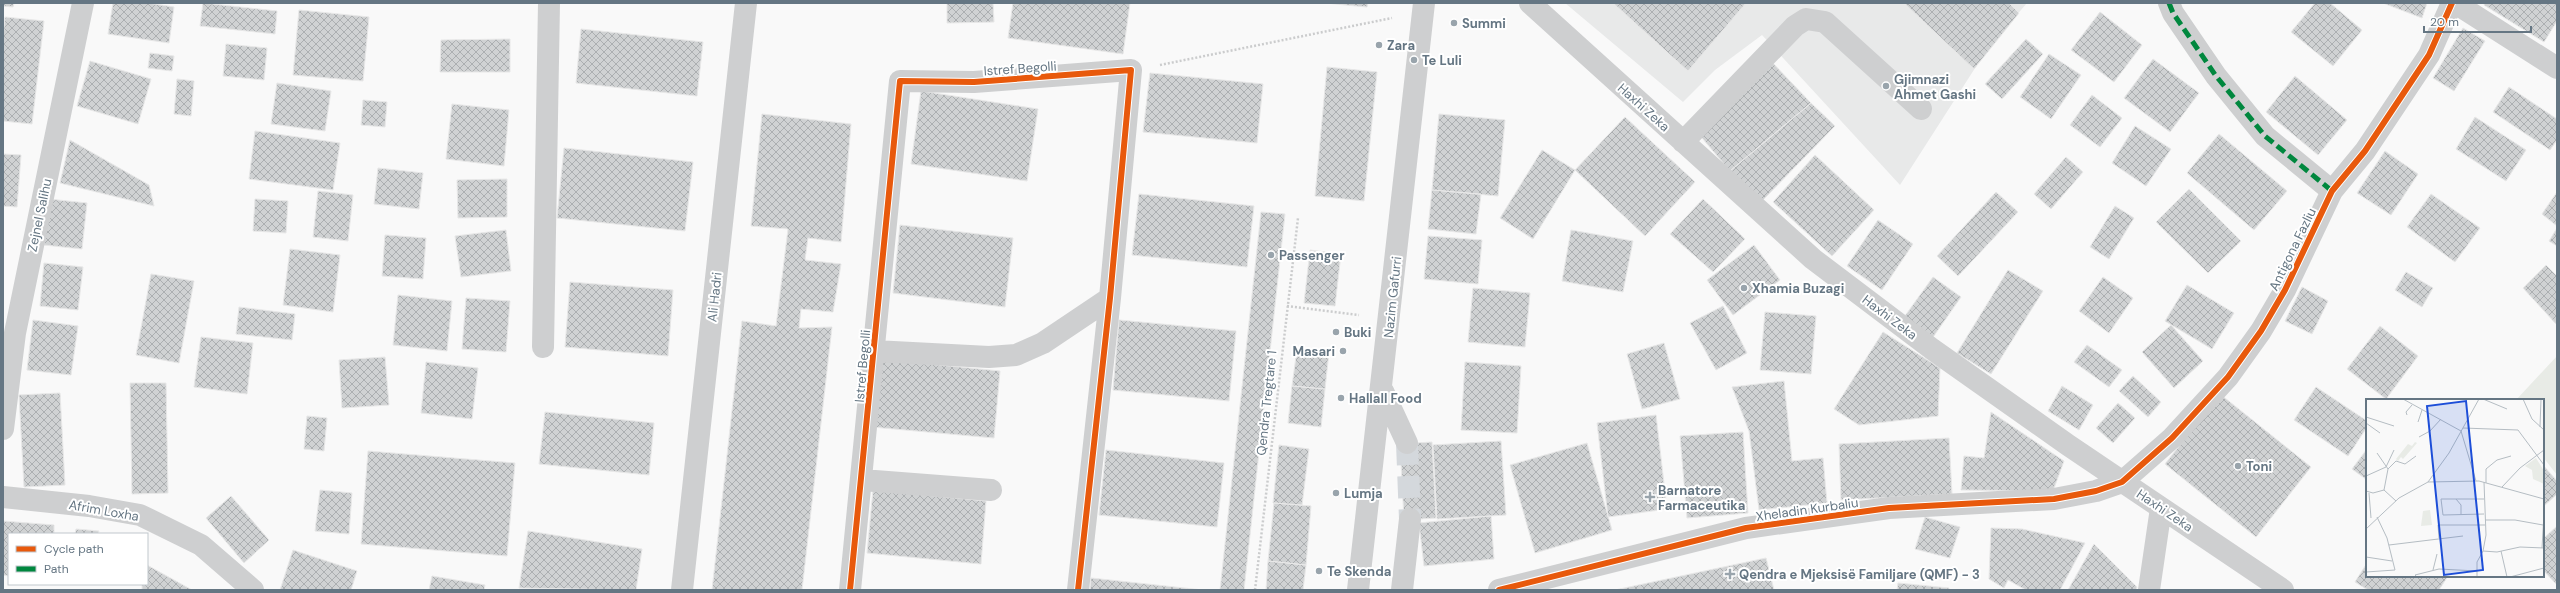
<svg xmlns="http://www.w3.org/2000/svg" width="2560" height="593" font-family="'DM Sans',sans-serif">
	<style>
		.built { fill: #e8e9e9 }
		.green { fill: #e8ebe6 }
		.building { fill: url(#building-cross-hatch); stroke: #e8e8e8 }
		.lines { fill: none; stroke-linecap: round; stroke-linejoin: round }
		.minor-tunnel { stroke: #d4d8dc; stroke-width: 22; stroke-dasharray: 22 11; stroke-linecap: butt }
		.path { stroke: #cbcccd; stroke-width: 2.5; stroke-dasharray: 2 2; stroke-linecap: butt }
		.minor { stroke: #cecfd0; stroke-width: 22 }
		.quiet { stroke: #00873e; stroke-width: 5; stroke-dasharray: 10 5; stroke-linecap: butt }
		.cycleway-casing { stroke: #fff; stroke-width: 8 }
		.cycleway { stroke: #e8590c; stroke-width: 6 }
		.poi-dot { fill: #99a4ac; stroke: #fff; stroke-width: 1.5 }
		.labels { text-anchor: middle; stroke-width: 4; stroke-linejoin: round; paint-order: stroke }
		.poi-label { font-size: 13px; font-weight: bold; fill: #657683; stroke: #fff; text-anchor: start }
		.street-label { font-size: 13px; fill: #657683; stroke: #fff }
		.inset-road { fill: none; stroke: #b5bdc3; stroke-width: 1 }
		.view { fill: #1d4ed8; fill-opacity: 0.15; stroke: #1d4ed8; stroke-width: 2 }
		.inset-edge { fill: none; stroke: #657683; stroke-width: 2 }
	</style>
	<defs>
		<pattern id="building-cross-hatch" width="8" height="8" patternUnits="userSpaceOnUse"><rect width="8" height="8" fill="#d0d2d3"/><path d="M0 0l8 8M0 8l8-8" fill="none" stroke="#acafb1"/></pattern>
	</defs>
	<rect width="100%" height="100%" fill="#f9f9f9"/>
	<path class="built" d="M1565 3H2027L1986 51 1900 185 1762 35 1715 70 1683 102Z"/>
	<path class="green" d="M2557 356V475L2543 457V400H2516Z"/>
	<path class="building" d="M3 3H14L13 7 3 6Z
		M113 3H148L174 7 169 43 108 34Z
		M203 3 277 11 275 34 200 26Z
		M947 3H993L994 22 947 23Z
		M1013 3H1130L1123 54 1008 38Z
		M1325 3H1368L1367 7Z
		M1613 3H1746L1688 71Z
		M1904 3H2009L2019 13 1974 69Z
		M2315 3H2330L2362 30 2333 66 2291 32Z
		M2383 3H2427L2422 18Z
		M2485 3H2557V21L2544 42 2484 5Z
		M299 10 369 17 363 81 293 75Z
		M2100 12 2142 45 2114 82 2071 50Z
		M5 17 44 21 32 124 3 121V37Z
		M2463 28 2485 41 2454 91 2433 78Z
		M581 29 703 42 697 96 576 83Z
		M510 39V72H440L441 40Z
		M2026 39 2043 54 2002 99 1985 84Z
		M226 44 267 48 264 80 223 76Z
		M150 53 174 56 172 71 148 68Z
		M2049 54 2081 75 2051 119 2020 97Z
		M1768 58 1811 103 1730 171 1697 132Z
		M2153 59 2199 93 2170 132 2124 98Z
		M90 61 151 79 138 124 77 106Z
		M1327 67 1377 72 1364 201 1315 196Z
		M1150 73 1263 84 1257 143 1143 132Z
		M2295 76 2347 120 2318 155 2266 112Z
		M177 79 194 81 191 116 174 114Z
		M277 83 331 91 325 131 271 124Z
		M2509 87 2557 119V140L2550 150 2493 112Z
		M921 91 1038 109 1027 181 911 164Z
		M2092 95 2122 118 2100 147 2070 125Z
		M363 100 387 102 385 127 361 125Z
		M1811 103 1835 126 1763 200 1730 171Z
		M452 104 509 110 504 166 446 159Z
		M762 114 851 124 841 242 808 238 805 260 841 264 833 312 801 309 799 328 832 327 802 590H712L742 321 776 326 788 229 751 226Z
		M1439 114 1505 120 1498 196 1432 190Z
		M1625 117 1695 182 1645 236 1575 170Z
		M2475 117 2526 150 2506 181 2456 149Z
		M2135 126 2171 149 2146 186 2112 163Z
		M255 131 340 143 333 190 249 179Z
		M2219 134 2287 191 2254 230 2187 173Z
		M70 140 149 185 154 206 60 183Z
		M564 148 693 162 685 231 557 218Z
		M1542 150 1575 170 1533 239 1500 218Z
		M2385 151 2418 174 2391 215 2357 193Z
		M3 154 21 155 17 207 3 206Z
		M1815 155 1874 210 1832 256 1773 202Z
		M2066 157 2083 172 2051 209 2034 194Z
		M378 168 423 173 419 209 374 204Z
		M507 179V217L458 218 457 180Z
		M2189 189 2241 241 2208 273 2156 222Z
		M1432 190 1481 194 1476 234 1428 229Z
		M318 191 353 195 348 241 313 237Z
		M1996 192 2018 212 1958 276 1937 256Z
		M2557 192V226L2542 214Z
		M1139 194 1254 206 1247 267 1132 255Z
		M2431 194 2480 228 2455 262 2407 227Z
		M49 199 87 203 82 249 44 245Z
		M255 199 288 201 286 233 253 231Z
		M1703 199 1745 239 1713 272 1670 234Z
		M2115 206 2134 218 2109 259 2090 247Z
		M1261 212 1285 214 1244 590H1220Z
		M1878 220 1913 244 1882 290 1847 266Z
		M900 225 1013 238 1005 307 893 293Z
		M2557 228V246L2549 241Z
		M506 230 511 271 461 277 455 236Z
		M1571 230 1633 241 1623 292 1562 281Z
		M385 235 426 238 423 279 382 276Z
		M1428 236 1482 240 1478 284 1424 279Z
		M1754 245 1780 280 1733 315 1707 280Z
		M290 249 340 255 333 312 283 305Z
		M1310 250 1341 254 1335 306 1304 303Z
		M44 263 83 267 78 310 40 306Z
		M2546 265 2557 276V325L2523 288Z
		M2008 270 2043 291 1991 374 1957 353Z
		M2406 272 2433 288 2422 307 2395 290Z
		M151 274 194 281 179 363 136 355Z
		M1933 277 1961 297 1931 340 1902 320Z
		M2103 277 2133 298 2109 333 2079 311Z
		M570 282 673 290 668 356 565 347Z
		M2187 285 2234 313 2212 349 2165 321Z
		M2302 287 2328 301 2312 334 2285 321Z
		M1473 288 1530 293 1525 347 1468 342Z
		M398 295 452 301 447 351 393 345Z
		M466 298 510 301 506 352 462 349Z
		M1723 306 1747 353 1716 370 1690 323Z
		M239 307 295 314 292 340 236 334Z
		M1765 312 1816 316 1811 374 1760 370Z
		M33 320 78 326 71 375 27 370Z
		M1119 320 1236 331 1229 401 1113 390Z
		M2171 325 2203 361 2174 388 2142 352Z
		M2380 326 2418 356 2386 399 2347 369Z
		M1883 332 1940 368 1938 416 1859 425 1834 409Z
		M201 337 253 343 247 394 194 387Z
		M1664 343 1680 399 1642 409 1627 354Z
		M2087 345 2122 370 2109 387 2074 362Z
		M1297 349 1329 352 1325 389 1292 386Z
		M385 357 389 405 342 408 339 360Z
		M879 359 1000 371 994 438 872 427Z
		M426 362 478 368 472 419 421 413Z
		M1465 362 1521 366 1517 433 1461 430Z
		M2133 376 2161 402 2148 417 2119 391Z
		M1784 381 1792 461 1823 458 1827 503 1759 510 1749 431 1732 387Z
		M130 383H166L168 493 132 494Z
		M1292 386 1325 389 1321 427 1288 423Z
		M2062 386 2093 405 2079 430 2048 411Z
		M2316 387 2367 421V427L2348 456 2294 420Z
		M60 393 65 485 24 487 19 395Z
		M2220 394 2311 467 2256 537 2165 464Z
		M2118 403 2135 418 2113 443 2096 428Z
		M545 412 654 423 649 475 539 464Z
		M1991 412 2064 461 2053 491 1961 490 1964 456 1984 458Z
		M1656 415 1667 509 1608 517 1597 423Z
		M307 416 327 418 324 451 304 449Z
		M1743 432 1748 513 1687 518 1680 436Z
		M1949 438 1952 494 1841 500 1839 444Z
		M1501 441 1506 515 1437 519 1433 445Z
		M1432 442 1436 518 1404 520 1400 444Z
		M1587 443 1612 530 1535 553 1510 465Z
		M1279 445 1309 449 1302 505 1273 503Z
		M2367 449V480L2352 469Z
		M1106 450 1224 463 1217 527 1099 515Z
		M368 451 515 463 507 556 361 544Z
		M2543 465 2557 481V494L2543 507Z
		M320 490 352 493 349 534 315 531Z
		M873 490 986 501 981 564 867 553Z
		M231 496 269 540 244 563 206 518Z
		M1274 503 1311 506 1306 565 1268 561Z
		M1491 516 1494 559 1424 566 1419 523Z
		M1925 517 1960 527 1950 558 1915 549Z
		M3 521 54 525V534H9V576L3 575Z
		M2557 526V585L2543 570V539Z
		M1991 528 2022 529 2085 543 2060 590H2026L2008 580 2004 588 1989 579Z
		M76 529 99 531 98 534H75Z
		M528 531 642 549 636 590 519 588Z
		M2094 544 2137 587 2136 590H2068Z
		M293 550 357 571 351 590H280Z
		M1766 558 1774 590H1615Z
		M1268 561 1306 565 1303 590H1266Z
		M2367 563V576H2448L2439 590H2368L2355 582Z
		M147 565 192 590H142V584H147Z
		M432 576 485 585 484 590H429Z
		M1091 578 1203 590H1090Z
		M1898 583 1949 588V590H1897Z"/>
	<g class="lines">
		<path class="minor-tunnel" d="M1407 443 1410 519"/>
		<path class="path" d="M1160 65 1392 18
			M1287 306 1359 315
			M1255 590 1298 218"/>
		<path class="minor" d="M1530 3 1813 259 1932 349 2068 445 2283 590
			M2169 3 2173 13 2216 76 2265 136 2332 191
			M2455 3 2557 68
			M1683 142 1795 26 1806 19 1825 22 1921 109
			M543 347 549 3
			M874 351 989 357 1016 355 1043 343 1110 298
			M1383 391 1407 443
			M3 429 15 333 83 3
			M862 480 991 490
			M3 497 89 506 140 515 201 545 253 590
			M682 590 746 3
			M850 590 900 81 974 82 1131 70 1110 298 1078 590
			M1358 590 1424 3
			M1402 590 1410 519
			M1499 590 1746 528 1889 508 2054 499 2096 491 2122 482 2172 438 2228 377 2261 331 2285 290 2332 191 2365 151 2429 55 2452 3
			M2149 590 2161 508"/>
		<path class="quiet" d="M2169 3 2173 13 2216 76 2265 136 2332 191"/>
		<defs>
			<path id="cycleway" d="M850 590 900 81 974 82 1131 70 1110 298 1078 590
				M1499 590 1746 528 1889 508 2054 499 2096 491 2122 482 2172 438 2228 377 2261 331 2285 290 2332 191 2365 151 2429 55 2452 3"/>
		</defs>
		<use href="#cycleway" class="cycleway-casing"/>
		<use href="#cycleway" class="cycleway"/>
	</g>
	<g class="poi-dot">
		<circle cx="1454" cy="23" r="4"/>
		<circle cx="1379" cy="45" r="4"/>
		<circle cx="1414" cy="60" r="4"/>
		<circle cx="1886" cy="86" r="4"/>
		<circle cx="1271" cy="255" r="4"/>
		<circle cx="1744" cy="288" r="4"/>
		<circle cx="1336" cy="332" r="4"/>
		<circle cx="1343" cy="351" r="4"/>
		<circle cx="1341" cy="398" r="4"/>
		<circle cx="2238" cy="466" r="4"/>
		<circle cx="1336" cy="493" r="4"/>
		<path d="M1648 491h4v4h4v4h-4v4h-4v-4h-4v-4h4z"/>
		<circle cx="1319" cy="571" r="4"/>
		<path d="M1728 568h4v4h4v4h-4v4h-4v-4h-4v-4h4z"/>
	</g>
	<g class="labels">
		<g class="poi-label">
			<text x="1462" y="28">Summi</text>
			<text x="1387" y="50">Zara</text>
			<text x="1422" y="65">Te Luli</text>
			<text x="1894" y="84">Gjimnazi<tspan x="1894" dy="15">Ahmet Gashi</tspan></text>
			<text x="1279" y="260">Passenger</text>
			<text x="1752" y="293">Xhamia Buzagi</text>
			<text x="1344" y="337">Buki</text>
			<text x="1335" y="356" text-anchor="end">Masari</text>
			<text x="1349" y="403">Hallall Food</text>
			<text x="2246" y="471">Toni</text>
			<text x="1658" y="495">Barnatore<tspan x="1658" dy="15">Farmaceutika</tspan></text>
			<text x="1344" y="498">Lumja</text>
			<text x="1327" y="576">Te Skenda</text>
			<text x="1739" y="579">Qendra e Mjeksisë Familjare (QMF) - 3</text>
		</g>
		<g class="street-label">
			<text transform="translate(1020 68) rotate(-4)" y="5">Istref Begolli</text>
			<text transform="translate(1644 107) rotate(42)" y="5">Haxhi Zeka</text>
			<text transform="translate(39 215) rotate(-78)" y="5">Zejnel Salihu</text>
			<text transform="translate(2292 249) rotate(-64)" y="5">Antigona Fazliu</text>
			<text transform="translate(714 297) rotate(-84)" y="5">Ali Hadri</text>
			<text transform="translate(1392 297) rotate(-84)" y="5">Nazim Gafurri</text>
			<text transform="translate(1890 317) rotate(37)" y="5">Haxhi Zeka</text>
			<text transform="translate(862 366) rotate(-85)" y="5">Istref Begolli</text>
			<text transform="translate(1266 403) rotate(-84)" y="5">Qendra Tregtare 1</text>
			<text transform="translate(1807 509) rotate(-8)" y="5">Xheladin Kurbaliu</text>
			<text transform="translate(104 510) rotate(10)" y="5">Afrim Loxha</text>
			<text transform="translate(2165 510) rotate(34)" y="5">Haxhi Zeka</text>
		</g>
	</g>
	<g transform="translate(2366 399)">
		<rect width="178" height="178" fill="#f9f9f9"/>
		<path d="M49 43 51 44 37 60 35 58 32 62 30 60 42 45 46 47ZM170 59 178 72V85L167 80 166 71 159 67ZM64 111 66 126 55 127 57 112Z" fill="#e8ebe6"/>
		<path class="inset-road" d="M37 0 95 32M117 0 141 10M157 0 166 20 178 31M41 16 40 13 46 6M0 18 28 27M52 23 56 11M0 24 14 34M174 28 175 0M97 29 152 31 178 66M95 32 110 82M53 38 64 32 75 20M11 54 22 70 18 91M20 68 28 51M22 70 30 62 39 65 50 57M0 77 20 68M62 83 113 82 178 100M120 84V70L131 61 145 57M136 88 154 69 178 51M0 92 7 94 18 91 30 102M3 94 5 119M90 100 95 106V115M118 100H75L77 116 118 115M119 121H149L177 126M0 130 33 99 62 83 83 54 113 0M73 139 72 126H119M23 146 97 137M176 149 178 115M117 152 131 153 154 148 178 149M135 152 141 178M0 158 26 162M67 171 71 155M0 173 29 171 21 139 11 118M51 178 49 176 73 170 111 172M111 178V163L117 152 120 136 118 83M144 178 178 169"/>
		<path class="view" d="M100 2 117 171 78 176 61 7Z"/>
		<rect width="178" height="178" class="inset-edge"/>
	</g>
	<rect width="2560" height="593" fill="none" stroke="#657683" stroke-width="8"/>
	<rect x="8" y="533" width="140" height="52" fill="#ffffff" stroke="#c1c8cd"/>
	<rect x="16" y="546" width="20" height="6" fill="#e8590c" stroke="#c1c8cd"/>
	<text x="44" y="553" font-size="12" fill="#657683">Cycle path</text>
	<rect x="16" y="566" width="20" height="6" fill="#00873e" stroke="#c1c8cd"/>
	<text x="44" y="573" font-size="12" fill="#657683">Path</text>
	<path d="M2424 26v6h107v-6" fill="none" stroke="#657683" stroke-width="2"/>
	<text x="2430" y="26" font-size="12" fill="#657683" stroke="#ffffff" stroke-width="3" paint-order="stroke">20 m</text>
</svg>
